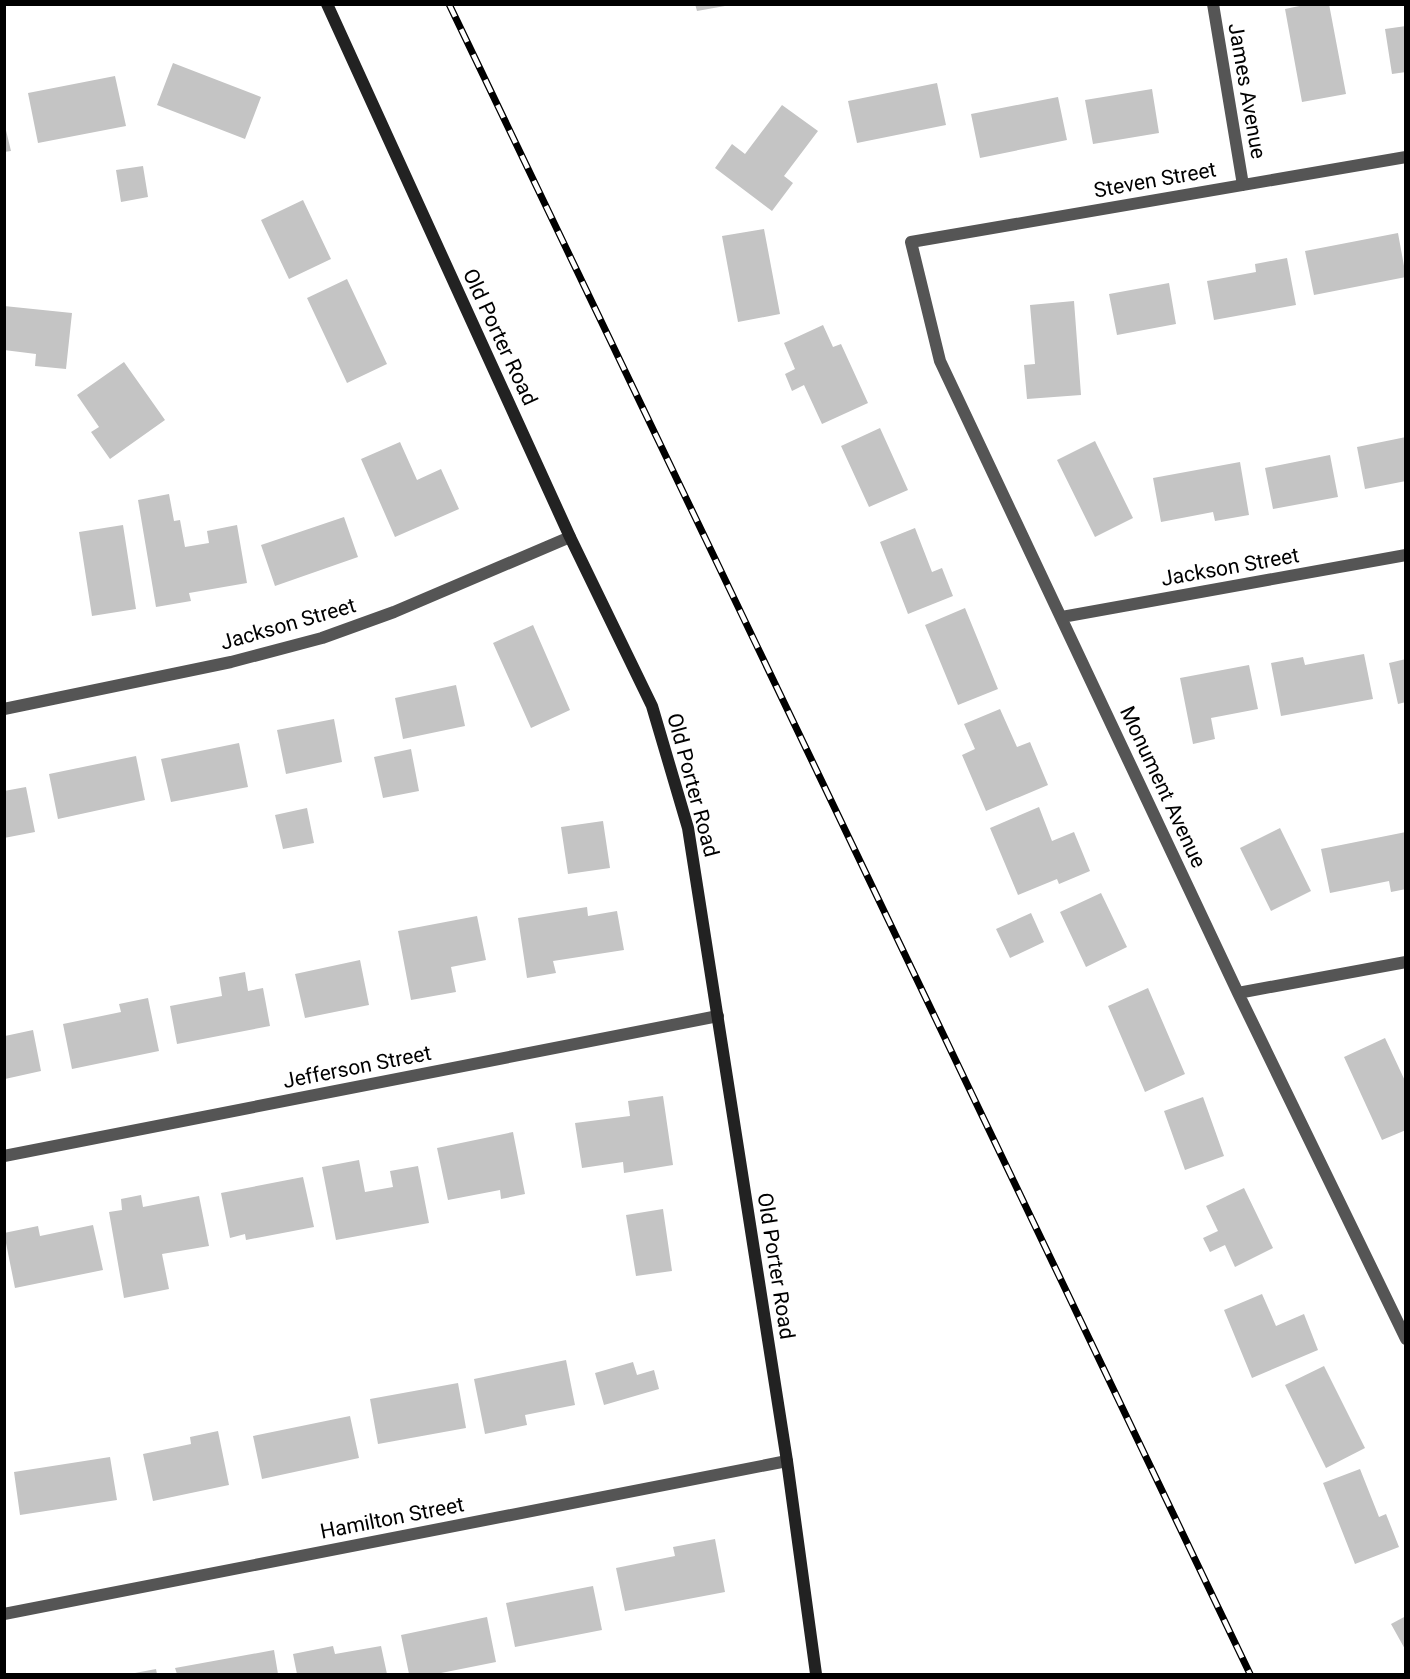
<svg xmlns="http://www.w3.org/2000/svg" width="1410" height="1679" font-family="Roboto,sans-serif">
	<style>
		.building { fill: #c4c4c4 }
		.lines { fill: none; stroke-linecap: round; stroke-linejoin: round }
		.street { stroke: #555; stroke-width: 12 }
		.secondary { stroke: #222; stroke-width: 12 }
		.rail-casing { stroke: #000; stroke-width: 7 }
		.rail { stroke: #fff; stroke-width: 4.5; stroke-dasharray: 14; stroke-linecap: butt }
		.labels { text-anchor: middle; stroke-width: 4.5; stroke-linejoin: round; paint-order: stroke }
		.street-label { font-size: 21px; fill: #000; stroke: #fff }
	</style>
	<rect width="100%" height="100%" fill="#fff"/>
	<path class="building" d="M695 4H725V6L697 11Z
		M1309 4H1329L1346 94 1302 102 1285 9Z
		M1406 26V72L1392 74 1385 29Z
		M173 63 261 97 245 139 157 105Z
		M115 76 126 126 38 143 28 93Z
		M937 83 946 125 857 143 848 101Z
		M1152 89 1159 133 1093 144 1085 100Z
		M1058 97 1067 140 980 158 971 114Z
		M782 105 818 131 784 176 793 183 772 211 715 168 732 144 745 154Z
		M4 122 11 151 4 152Z
		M143 166 148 197 121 202 116 170Z
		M303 200 331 259 289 279 261 220Z
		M764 229 780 314 738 322 722 236Z
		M1398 233 1406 277 1314 295 1305 251Z
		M1287 258 1296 305 1214 320 1207 281 1256 272 1255 264Z
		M347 279 387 364 347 383 307 298Z
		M1169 283 1176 324 1117 335 1109 294Z
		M1074 301 1081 395 1027 399 1024 365 1035 364 1030 305Z
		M4 306 72 313 66 369 35 366 36 354 4 350Z
		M823 325 833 347 841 344 868 403 822 424 804 385 792 391 785 374 795 369 784 343Z
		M124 362 165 420 110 459 91 432 99 427 77 395Z
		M880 428 908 490 869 507 841 446Z
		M1406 437V481L1365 489 1357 447Z
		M1095 441 1133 518 1095 537 1057 460Z
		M400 442 417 480 441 469 459 509 395 537 361 459Z
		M1330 455 1338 497 1273 509 1265 468Z
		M1240 462 1249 515 1215 521 1213 512 1161 522 1153 478Z
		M169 494 174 521 180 520 185 547 209 543 207 531 237 525 247 583 189 593 191 601 156 607 138 500Z
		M344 517 358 557 275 586 261 545Z
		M123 525 136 609 92 616 79 532Z
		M915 528 932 572 942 568 953 596 908 614 880 542Z
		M965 608 998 689 958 705 925 625Z
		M533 625 570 710 531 728 493 643Z
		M1364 654 1373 699 1281 716 1271 663 1303 657 1305 665Z
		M1406 659V702L1398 704 1389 663Z
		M1249 665 1258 709 1211 718 1215 739 1193 744 1180 678Z
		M456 685 465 726 403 739 395 698Z
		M1000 709 1017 747 1030 742 1048 785 986 811 962 755 975 749 964 724Z
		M334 719 342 762 286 774 277 730Z
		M239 743 248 787 171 802 161 759Z
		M411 749 419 791 383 798 374 757Z
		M136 756 145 800 58 819 49 774Z
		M26 787 35 832 4 838V791Z
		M1039 807 1052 841 1074 832 1090 871 1059 884 1057 879 1018 895 990 828Z
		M307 808 314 843 283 849 275 815Z
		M603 821 610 868 568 874 561 827Z
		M1280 828 1311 891 1271 911 1240 848Z
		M1406 832V889L1391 892 1389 881 1330 893 1321 849Z
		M1101 893 1127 947 1086 967 1060 912Z
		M587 907 588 916 617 911 624 950 553 961 556 973 527 978 518 918Z
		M1031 913 1044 942 1010 958 996 929Z
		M477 916 486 960 451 967 456 992 411 1000 398 931Z
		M360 960 369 1005 305 1018 295 974Z
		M245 972 248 991 263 988 270 1026 177 1044 170 1006 222 996 219 977Z
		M1148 988 1185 1074 1145 1092 1108 1006Z
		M148 998 159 1051 72 1069 63 1024 121 1012 119 1004Z
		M33 1030 41 1071 5 1079V1036Z
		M1385 1038 1406 1083V1130L1382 1140 1344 1057Z
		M663 1096 673 1165 624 1173 623 1162 582 1168 575 1123 630 1116 628 1101Z
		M1203 1097 1224 1156 1185 1170 1164 1111Z
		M513 1132 525 1194 501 1199 500 1190 448 1200 437 1148Z
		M359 1160 365 1192 393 1187 390 1171 418 1166 429 1223 336 1240 322 1167Z
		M303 1177 314 1227 246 1240 245 1234 230 1238 221 1193Z
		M1244 1188 1273 1248 1235 1267 1225 1245 1210 1252 1203 1238 1218 1231 1206 1206Z
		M141 1195 143 1207 199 1196 209 1246 162 1254 169 1289 124 1298 109 1212 122 1210 121 1199Z
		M663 1209 672 1271 636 1276 626 1215Z
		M93 1225 103 1270 15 1288 4 1233 38 1226 40 1236Z
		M1262 1294 1276 1326 1304 1314 1318 1350 1252 1378 1224 1310Z
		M566 1360 575 1405 525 1415 527 1425 485 1434 474 1379Z
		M633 1362 637 1375 654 1370 659 1389 604 1405 595 1373Z
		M1324 1366 1365 1448 1326 1468 1285 1385Z
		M458 1383 466 1428 378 1444 370 1399Z
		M350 1416 359 1458 262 1479 253 1436Z
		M218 1431 229 1485 153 1501 143 1454 191 1444 190 1437Z
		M110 1457 117 1500 20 1515 14 1472Z
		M1360 1469 1379 1517 1386 1514 1399 1547 1355 1564 1323 1483Z
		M715 1539 725 1592 625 1611 616 1568 675 1556 673 1547Z
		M593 1586 602 1630 515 1647 506 1603Z
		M1406 1616V1651L1391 1624Z
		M487 1617 496 1662 436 1674H409L401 1635Z
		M333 1646 335 1654 381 1646 387 1674H297L293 1654Z
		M274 1650 278 1674H177L175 1668Z
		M156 1669 157 1674H135V1673Z"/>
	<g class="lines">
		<path class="street" d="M1213 4 1243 185
			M1406 157 911 242 940 361 1238 993 1406 1339
			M1062 617 1406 555
			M4 709 231 662 322 638 394 612 570 537
			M1238 993 1406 962
			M4 1156 718 1016
			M4 1614 787 1461"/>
		<path class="secondary" d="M327 4 570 537 652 706 688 828 787 1461 816 1674"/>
		<defs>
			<path id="rail" d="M449 4 1250 1674"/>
		</defs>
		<use href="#rail" class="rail-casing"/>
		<use href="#rail" class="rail"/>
	</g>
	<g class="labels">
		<g class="street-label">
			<text transform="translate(1247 91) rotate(80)" y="7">James Avenue</text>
			<text transform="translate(1155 180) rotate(-10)" y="7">Steven Street</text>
			<text transform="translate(500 337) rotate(65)" y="7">Old Porter Road</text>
			<text transform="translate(1230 567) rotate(-10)" y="7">Jackson Street</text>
			<text transform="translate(288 624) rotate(-16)" y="7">Jackson Street</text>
			<text transform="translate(693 785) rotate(75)" y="7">Old Porter Road</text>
			<text transform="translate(1163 787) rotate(65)" y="7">Monument Avenue</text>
			<text transform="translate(357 1067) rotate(-11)" y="7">Jefferson Street</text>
			<text transform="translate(776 1266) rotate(81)" y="7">Old Porter Road</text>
			<text transform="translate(392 1518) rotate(-11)" y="7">Hamilton Street</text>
		</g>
	</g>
	<rect width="1410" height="1679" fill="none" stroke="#000000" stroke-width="12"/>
</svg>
